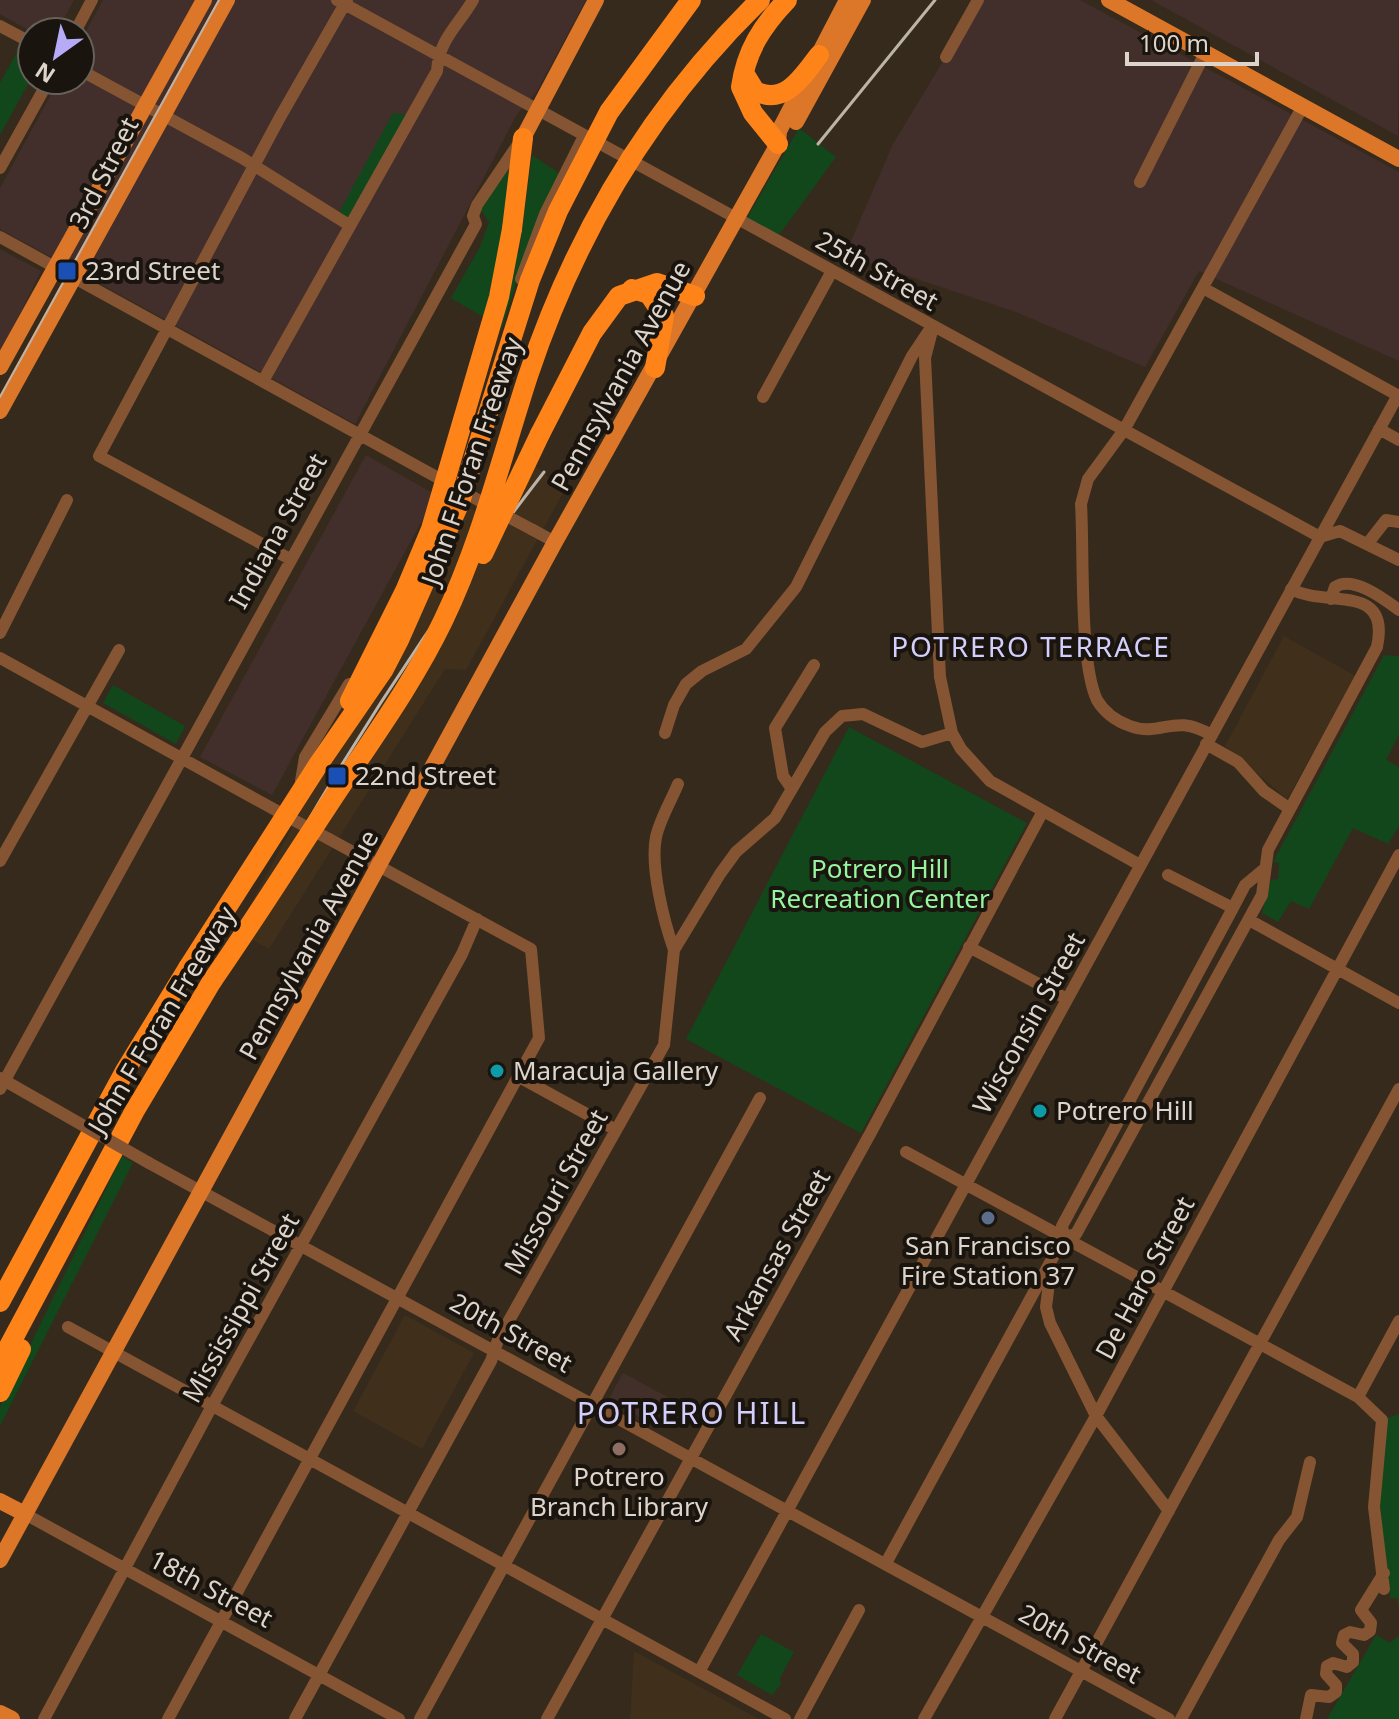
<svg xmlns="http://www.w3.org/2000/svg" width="1399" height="1719" font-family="'Noto Sans',sans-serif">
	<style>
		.commercial { fill: #422f29 }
		.industrial { fill: #422f2b }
		.built { fill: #3f2f1b }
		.green { fill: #11471b }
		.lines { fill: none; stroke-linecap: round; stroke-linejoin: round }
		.minor { stroke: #855433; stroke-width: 12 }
		.major { stroke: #dc7628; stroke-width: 16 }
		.highway { stroke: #fe8319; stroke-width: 20 }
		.tram { stroke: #bcb3a9; stroke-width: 2 }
		.rail { stroke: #bcb3a9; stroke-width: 3 }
		.minor-bridge { stroke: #855433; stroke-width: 12 }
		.highway-bridge { stroke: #fe8319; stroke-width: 20 }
		.transit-dot { fill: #1a4fb4; stroke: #19140e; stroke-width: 3 }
		.culture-dot { fill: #0f9aa8; stroke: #19140e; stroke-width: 3 }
		.service-dot { fill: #5c6f8a; stroke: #19140e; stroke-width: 3 }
		.education-dot { fill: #8d6e63; stroke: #19140e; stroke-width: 3 }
		.labels { text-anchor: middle; stroke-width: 8; stroke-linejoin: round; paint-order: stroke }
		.street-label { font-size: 26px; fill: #ddd5cc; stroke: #19140e }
		.poi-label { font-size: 26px; fill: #ddd5cc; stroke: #19140e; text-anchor: start }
		.park-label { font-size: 26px; fill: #95f69f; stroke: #19140e }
		.neighbourhood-label { font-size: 28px; letter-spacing: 2px; fill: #d3cefa; stroke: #19140e }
		.quarter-label { font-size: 30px; letter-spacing: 2px; fill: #d3cefa; stroke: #19140e }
	</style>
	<rect width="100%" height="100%" fill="#362a1c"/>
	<path class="commercial" d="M0 249 41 271 0 355Z
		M623 1373 673 1400 660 1428 608 1400Z"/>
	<path class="industrial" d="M0 0H74L57 32H32L0 14Z
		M103 0H586L537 91 517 114 355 424 0 229V188L59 80H80V42Z
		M980 0H1080L1399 172V361L1199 271 1145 367 1016 312 845 255 893 144Z
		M1151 0H1399L1398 136Z
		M366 455 436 495 272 795 200 757Z"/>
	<path class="built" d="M533 464 564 491 466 670 445 669 269 949 236 931 466 506 490 519Z
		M1284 636 1356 676 1287 799 1225 746Z
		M405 1315 474 1353 422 1449 353 1411Z
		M634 1651 759 1719H630Z"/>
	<path class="green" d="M17 52 32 61V77L0 135V83Z
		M393 113 409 115 352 217 342 219 337 216Z
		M799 128 836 157 779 235 747 218Z
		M532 155 563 176 523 262 502 328 451 298 480 247 489 222 480 209 509 167 503 254 519 253Z
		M1384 655 1399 656V735L1386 760 1399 767V826L1388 844 1353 828 1309 909 1291 901 1278 922 1262 913 1271 880 1278 879 1279 863 1273 862Z
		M113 685 185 726 176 744 103 703Z
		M849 727 1027 823 861 1133 686 1039Z
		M122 1156 133 1163 0 1426V1407Z
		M1399 1414V1609L1397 1598H1390C1390 1571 1383 1549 1381 1524 1378 1489 1384 1453 1387 1418Z
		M761 1634 794 1652 780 1678 781 1684 772 1695 737 1675Z
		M1376 1635 1390 1643 1399 1635V1719H1327Z"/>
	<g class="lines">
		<path class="minor" d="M337 0 1320 537 1340 531 1399 560
			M0 26 32 43
			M75 32 92 0
			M946 57 978 0
			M80 70 242 158 349 225
			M0 168 49 80
			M1140 182 1205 53
			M0 237 491 507
			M521 279 545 214 584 136
			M1203 288 1399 396
			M933 327 925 358 940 677 952 733 961 749 990 781 1140 865
			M263 381 437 71C439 39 458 26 473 0
			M763 397 832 271
			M1379 429 1399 440
			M533 530 555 542
			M1368 543 1386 520 1399 522
			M290 559 99 456 279 119 347 0
			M1331 599 1335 587C1353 575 1384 599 1399 610
			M0 633 67 500
			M0 658 288 817
			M665 733 674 705 686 684 702 671 746 649 796 587 912 356 928 332
			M1211 735C1173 712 1162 738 1130 726 1116 721 1104 712 1097 700 1079 662 1084 551 1081 504L1088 479 1124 430 1303 106
			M1206 744 1238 762 1264 791 1290 809
			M301 781 305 757 349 684
			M792 789 783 776 775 728 814 665
			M0 861 119 650
			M1168 875 1233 908
			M1249 920 1399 1003
			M969 947 1067 999
			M674 950C664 922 650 867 656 837 660 819 671 801 678 784
			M519 1077 616 1130
			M0 1089 476 224 473 216 477 205 521 140
			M906 1152 1358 1397 1382 1420 1374 1507 1384 1589
			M149 1163 1169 1719
			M1064 1237 1076 1234 1262 895 1268 850 1377 647C1391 582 1326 608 1291 589
			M1051 1267 1046 1307 1050 1323 1096 1416 1169 1511
			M68 1327 785 1719
			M1358 1397 1399 1321
			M25 1514 399 1719
			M886 1563 1064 1237 1062 1226 1233 908 1245 885 1263 870
			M699 1672 1398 395
			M44 1719 212 1406 462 954 477 919
			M168 1719 539 1038 531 949 329 839
			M295 1719 491 1361 498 1340 664 1045 674 950 720 874 736 852 775 818 825 732 842 716 863 714 922 742 952 733
			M420 1719 760 1098
			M547 1719 870 1134 1043 811
			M800 1719 859 1610
			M924 1719 1096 1416 1399 855
			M1055 1719 1399 1089
			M1181 1719 1279 1540 1297 1517 1310 1462
			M1306 1719 1311 1695 1329 1697 1336 1692V1685L1326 1674 1327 1666 1333 1663 1347 1667 1353 1662V1654L1342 1643 1344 1635 1350 1632 1364 1635 1370 1631 1371 1623 1361 1610 1384 1573"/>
		<path class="major" d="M1109 0 1399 159
			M796 122 863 0
			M523 138 596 0
			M0 367 204 0
			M0 411 227 0
			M0 1501 25 1514
			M0 1560 555 542 778 144 779 131 847 0
			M0 1713 12 1719"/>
		<path class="highway" d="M744 73 755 91C785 106 802 77 819 55
			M778 144 753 113 741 87C746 51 762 26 787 0
			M512 229 523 138
			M632 289 649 294 664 316 655 368
			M540 434 592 333 619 296 657 283 695 296
			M0 1302 125 1071 188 968
			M0 1363 134 1112 212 981
			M0 1392 21 1349"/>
		<path class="tram" d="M0 397 219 0"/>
		<path class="rail" d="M818 144 935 0
			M252 921C337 763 434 614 544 472"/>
		<path class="minor-bridge" d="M499 512 533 530
			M288 817 329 839
			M0 1078 149 1163"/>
		<path class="highway-bridge" d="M483 554 540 434
			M350 701 405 591 431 529 499 297 512 229
			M188 968 318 765 384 669 399 640 460 502 530 280 558 211 609 112 691 0
			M212 981C258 915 300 847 345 780 380 728 416 677 443 621 481 542 501 459 528 376 576 232 651 106 760 0"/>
	</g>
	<g class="transit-dot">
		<rect x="57" y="261" width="20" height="20" rx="4"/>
		<rect x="327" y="766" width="20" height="20" rx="4"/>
	</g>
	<g class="culture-dot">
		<circle cx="497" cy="1071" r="8"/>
		<circle cx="1040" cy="1111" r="8"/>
	</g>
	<circle class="service-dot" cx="988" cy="1218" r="8"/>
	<circle class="education-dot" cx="619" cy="1449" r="8"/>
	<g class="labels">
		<g class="street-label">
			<text transform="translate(104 173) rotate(-63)" y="9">3rd Street</text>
			<text transform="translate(877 271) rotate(29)" y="9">25th Street</text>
			<text transform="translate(621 376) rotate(-61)" y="9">Pennsylvania Avenue</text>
			<text transform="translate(472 461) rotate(-71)" y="9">John F Foran Freeway</text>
			<text transform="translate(278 531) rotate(-61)" y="9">Indiana Street</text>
			<text transform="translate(309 945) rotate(-61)" y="9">Pennsylvania Avenue</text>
			<text transform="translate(162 1020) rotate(-59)" y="9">John F Foran Freeway</text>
			<text transform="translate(1029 1023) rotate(-61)" y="9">Wisconsin Street</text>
			<text transform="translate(556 1192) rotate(-61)" y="9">Missouri Street</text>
			<text transform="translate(777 1255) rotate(-61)" y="9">Arkansas Street</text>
			<text transform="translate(1145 1278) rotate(-62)" y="9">De Haro Street</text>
			<text transform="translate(241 1308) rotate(-61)" y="9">Mississippi Street</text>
			<text transform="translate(511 1333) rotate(29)" y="9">20th Street</text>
			<text transform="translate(211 1589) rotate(28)" y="9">18th Street</text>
			<text transform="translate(1080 1644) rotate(29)" y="9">20th Street</text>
		</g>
		<g class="poi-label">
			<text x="85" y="280">23rd Street</text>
			<text x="355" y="785">22nd Street</text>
			<text x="513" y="1080">Maracuja Gallery</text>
			<text x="1056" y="1120">Potrero Hill</text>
			<text x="988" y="1255" text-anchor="middle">San Francisco<tspan x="988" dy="30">Fire Station 37</tspan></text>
			<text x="619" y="1486" text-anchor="middle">Potrero<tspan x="619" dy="30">Branch Library</tspan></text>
		</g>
		<g class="park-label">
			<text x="880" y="878">Potrero Hill<tspan x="880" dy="30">Recreation Center</tspan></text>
		</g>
		<g class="neighbourhood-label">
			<text x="1031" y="657">POTRERO TERRACE</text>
		</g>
		<g class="quarter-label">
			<text x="692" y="1424">POTRERO HILL</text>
		</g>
	</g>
	<g transform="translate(56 56) rotate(213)"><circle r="38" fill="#19140e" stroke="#67615a" stroke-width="2"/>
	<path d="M0-6L14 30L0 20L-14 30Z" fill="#b7abf8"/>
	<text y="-12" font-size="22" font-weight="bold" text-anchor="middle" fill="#ddd5cc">N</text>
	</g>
	<path d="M1127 52v12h130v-12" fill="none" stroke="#ddd5cc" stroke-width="4"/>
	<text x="1139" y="52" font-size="24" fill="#ddd5cc" stroke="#19140e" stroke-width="6" paint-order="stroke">100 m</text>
</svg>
